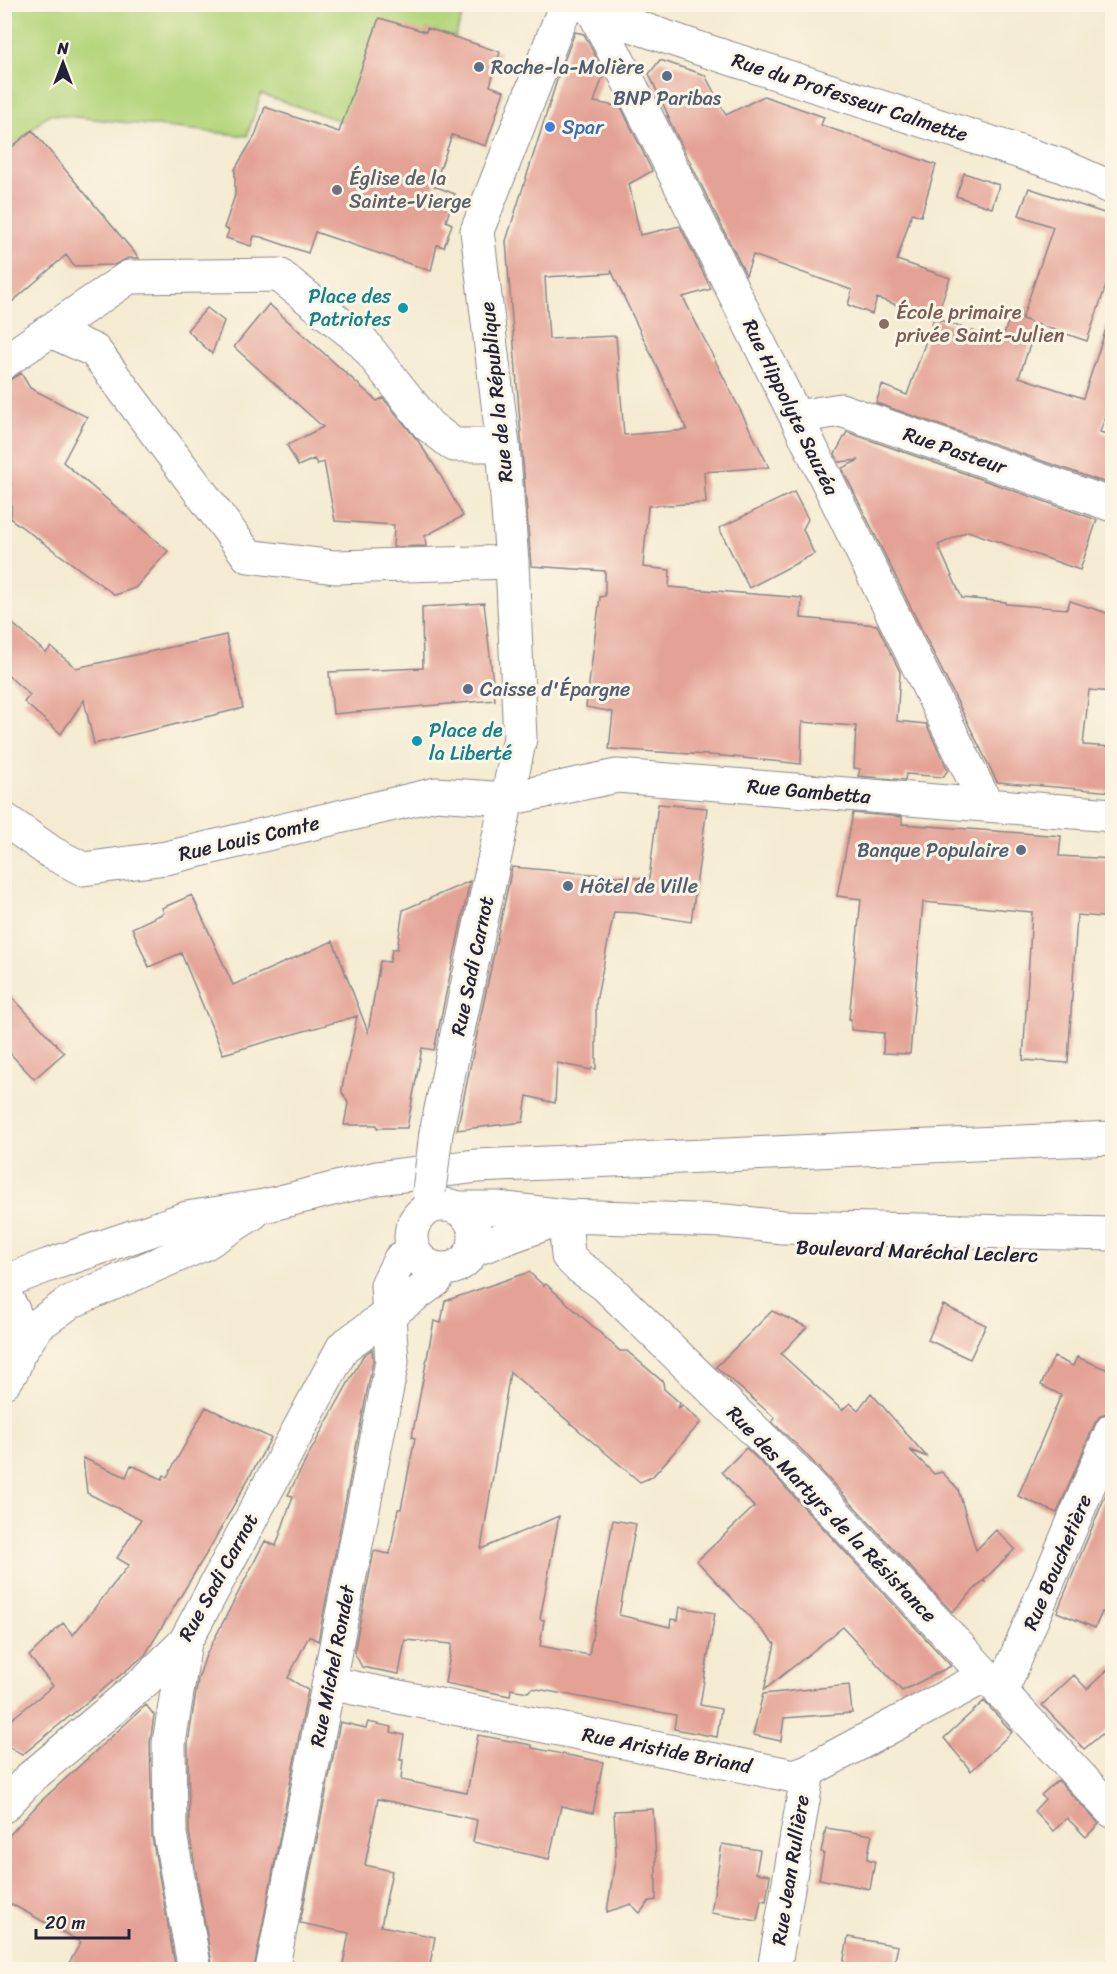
<svg xmlns="http://www.w3.org/2000/svg" width="1117" height="1974" font-family="Sriracha,sans-serif">
	<style>
		.green { fill: #b5d67d; stroke: #6c7c5c; stroke-width: 1.5 }
		.building { fill: #e4a296; fill-rule: evenodd }
		.lines { fill: none; stroke-linecap: round; stroke-linejoin: round }
		.minor-casing { stroke: #8b8686; stroke-width: 35 }
		.major-casing { stroke: #8b8686; stroke-width: 35 }
		.minor { stroke: #fff; stroke-width: 33 }
		.major { stroke: #fff; stroke-width: 33 }
		.minor-bridge-casing { stroke: #8b8686; stroke-width: 35; stroke-linecap: butt }
		.minor-bridge { stroke: #fff; stroke-width: 33 }
		.service-dot { fill: #5c6f8a; stroke: #fcf5e5; stroke-width: 2 }
		.shop-dot { fill: #3f7fe0; stroke: #fcf5e5; stroke-width: 2 }
		.worship-dot { fill: #6b7280; stroke: #fcf5e5; stroke-width: 2 }
		.culture-dot { fill: #0f9aa8; stroke: #fcf5e5; stroke-width: 2 }
		.education-dot { fill: #8d6e63; stroke: #fcf5e5; stroke-width: 2 }
		.labels { text-anchor: middle; stroke-width: 6; stroke-linejoin: round; paint-order: stroke }
		.service-label { font-size: 20px; fill: #4e5e75; stroke: #fcf5e5; text-anchor: start }
		.street-label { font-size: 20px; fill: #22223b; stroke: #fcf5e5 }
		.shop-label { font-size: 20px; fill: #366cbe; stroke: #fcf5e5; text-anchor: start }
		.worship-label { font-size: 20px; fill: #5b616d; stroke: #fcf5e5; text-anchor: start }
		.culture-label { font-size: 20px; fill: #0d838f; stroke: #fcf5e5; text-anchor: end }
		.education-label { font-size: 20px; fill: #785e54; stroke: #fcf5e5; text-anchor: start }
	</style>
	<rect width="100%" height="100%" fill="#fcf5e5"/>
	<filter id="ink" filterUnits="userSpaceOnUse"><feTurbulence type="fractalNoise" baseFrequency=".0167" numOctaves="2"/><feDisplacementMap in="SourceGraphic" scale="12" xChannelSelector="R" yChannelSelector="G"/><feConvolveMatrix kernelMatrix="1 2 1 2 8 2 1 2 1" color-interpolation-filters="sRGB"/></filter>
	<filter id="wash" filterUnits="userSpaceOnUse"><feTurbulence type="fractalNoise" baseFrequency=".008" numOctaves="4" result="noise"/><feDisplacementMap in="SourceGraphic" scale="24" xChannelSelector="R" yChannelSelector="G"/><feGaussianBlur stdDeviation="1.35" result="paint"/><feColorMatrix in="noise" values="0 0 0 0 0 0 0 0 0 0 0 0 0 0 0 0 0 1.4 0 .05"/><feComposite in="paint" operator="in"/></filter>
	<g filter="url(#wash)">
		<rect width="100%" height="100%" fill="#f4ebd2"/>
		<path class="green" d="M5 5H466L455 37 427 29 426 32 343 122 261 94 247 136 49 114 5 154Z"/>
		<g id="blocks">
			<path class="building" d="M379 18 426 32 427 28 500 52 490 86 504 91 486 146 452 135 434 186 455 194 446 221 452 224 444 247 437 245 431 271 315 232 308 253 261 237 254 236 251 246 226 238 229 230 224 228 235 195V169L255 136 265 107 339 132Z
				M575 32 584 34 604 73 594 102 621 107 652 171 629 184 640 235 680 226 711 289 683 297 769 467 704 472 706 503 648 506 643 567 670 570 669 587 802 598 801 618 877 625 900 672 897 721 926 724 948 770 943 777 906 774 905 780 858 776 860 769 854 768 856 726 802 722 801 764 724 756 609 749 613 712 586 707 600 597 605 596V571L531 566 506 241 558 77ZM611 270 687 430 624 435 616 336 549 339 545 277 612 273Z
				M660 60 705 75 726 115 764 96 824 117 821 125 936 165 921 216 912 213 897 260 950 278 936 319 877 298 872 314 848 305 852 290 753 255 746 275 667 116 669 117 649 74Z
				M32 130 139 258H128L114 265 74 266 66 255 4 309V154Z
				M964 173 999 185 992 208 956 196Z
				M1029 188 1113 216V265L1087 341 1037 324 1019 377 1083 398 1108 323 1113 324V395L1100 432 1113 436V473L1109 484 876 403 882 385 907 395 934 318 1002 341 1010 315 1031 322 1022 319 1053 227 1019 215Z
				M269 304 377 401 383 398 418 441 438 471 463 516 425 536 426 546 393 547 394 525 335 521 324 462 317 464 314 459 298 466 287 445 323 427 234 347Z
				M207 308 224 321 212 354 187 330Z
				M21 373 30 388 87 417 63 462 168 551 135 588 115 595 11 519V483L4 478V383Z
				M847 432 1097 520 1080 570 968 531 938 545 962 598 1006 602V604L1067 609 1070 601 1113 615V692L1089 690 1083 745 1113 747V792L997 782 842 468 859 460 839 462 835 454Z
				M794 492 808 519 803 529 814 554 749 588 719 528Z
				M484 603 495 700 333 714 329 672 423 668 422 607Z
				M4 616 46 653 51 647 76 668 226 635 243 708 94 744 84 700 61 734 24 702 30 695 4 672Z
				M658 804 707 808 691 922 636 913 614 912 596 1002V1069L592 1068 591 1070 557 1063 555 1103 527 1096 523 1122 457 1130 512 867 649 879Z
				M853 813 902 817V824L1061 836 1059 856 1113 859V918L1077 915 1068 1063 1023 1060 1032 912 923 902 910 1054 883 1053 884 1033 851 1030V1019H849L861 899 837 896Z
				M470 881 434 1050 422 1048 407 1128H377V1125H344L348 1103 342 1092V1088L357 1016 223 1054 181 953 149 967 132 928 164 913 162 908 192 895 233 985 333 941 368 1032 380 961 390 962 392 949H397L403 910Z
				M4 988 64 1053 34 1079 4 1047Z
				M529 1272 544 1286 546 1284 620 1351H627L663 1382 664 1389 680 1403 678 1409 682 1405 701 1422 652 1477 640 1482 510 1372 481 1549 559 1516 540 1619 544 1620 540 1646 589 1655 613 1520 636 1524 619 1615 670 1627 671 1619 678 1620 680 1607 715 1613 700 1705 721 1709 717 1737 674 1729 676 1715 532 1688 528 1692 511 1689 510 1696 445 1683 452 1644 405 1640 399 1674 362 1667 354 1652 374 1551 390 1554 398 1509H401L415 1438 412 1437 434 1321 441 1323 445 1301Z
				M943 1305 986 1325 970 1359 928 1340Z
				M772 1311 807 1327 781 1354 842 1410 850 1403 858 1410 871 1393 927 1457 910 1450 934 1474 942 1472 958 1489 976 1550 996 1530 1015 1549 984 1580 985 1582 983 1581 952 1612 801 1449 772 1422 775 1418 716 1367Z
				M372 1349 373 1361 318 1641 309 1636 288 1678 308 1690 254 1970H213L189 1832 188 1744 198 1679 206 1655 265 1541 276 1546 293 1496 288 1495 308 1456 363 1356Z
				M1054 1357 1073 1366 1077 1357 1113 1372V1412L1101 1415 1095 1423 1057 1513 1018 1496 1061 1395 1041 1385Z
				M206 1407 271 1438 211 1546 145 1655 22 1755 4 1744V1725L53 1686 29 1656 63 1623 73 1635 129 1565 117 1558 141 1520 87 1493 83 1458 126 1477 131 1465 162 1479 164 1475 167 1477Z
				M746 1448 774 1475 951 1666 902 1691 843 1627 764 1690 775 1644 697 1561 754 1507 722 1472Z
				M1113 1477V1615L1102 1612 1095 1628 1057 1612Z
				M1113 1665V1725L1084 1749 1042 1705 1074 1675 1087 1689Z
				M849 1685 852 1713 784 1718 781 1741 753 1735 763 1694Z
				M984 1701 1012 1732 971 1771 944 1738Z
				M146 1705 154 1715 150 1743 152 1837 176 1970H65L81 1942 4 1900V1841L40 1802Z
				M340 1722 366 1728 368 1722 392 1727 391 1732 404 1735 400 1760H403L401 1780 467 1793 478 1735 532 1745V1748L603 1762 593 1813 561 1806 549 1859 473 1842 477 1820 378 1799 365 1865 392 1871 381 1926 435 1937 429 1970H342L349 1933 300 1923Z
				M1058 1780 1099 1824 1086 1837 1067 1818 1053 1831 1034 1811 1045 1799 1041 1795Z
				M653 1809 656 1860V1900L649 1901 640 1913 631 1904 607 1912 616 1854 614 1811Z
				M826 1828 872 1835 867 1859 875 1861 870 1889 819 1879 824 1853 821 1852Z
				M722 1844 760 1850 756 1873 770 1875 766 1901 761 1900 757 1921 711 1913Z
				M848 1937 898 1946 893 1970H842Z"/>
		</g>
	</g>
	<g filter="url(#ink)">
		<use href="#blocks" fill-opacity="0" stroke="#8b8686" stroke-width="1.5"/>
		<g class="lines">
			<defs>
				<path id="minor" d="M590 4 796 417 986 804
					M593 12 701 49 1060 165 1112 188
					M51 331 95 351 248 556 335 567 512 562
					M4 362 129 277 279 275 362 341 428 425 454 445H503
					M796 417 841 410 1112 505
					M4 819 52 853 83 869 166 858 436 794 507 799 617 776 1112 815
					M436 1133 520 738 512 562 503 445 477 231 561 17 572 4
					M457 1208H497L565 1216 726 1221 783 1227 1112 1234
					M565 1216 568 1256 578 1266 605 1285 787 1462 1112 1811
					M473 1250 558 1219
					M329 1683 794 1776 808 1771 985 1676
					M1001 1693 1112 1430
					M4 1806 30 1778 145 1681 185 1642
					M774 1970 808 1771"/>
				<path id="major" d="M411 1237a32 32 0 1 1 64 0a32 32 0 1 1-64 0Z
					M4 1282 49 1265 187 1218 264 1206 377 1178 477 1166 1112 1138
					M4 1296C23 1319 25 1359 4 1382
					M17 1356 38 1325 70 1302 204 1244 253 1213
					M195 1970 170 1834 169 1743 185 1642 343 1347 436 1280 442 1269
					M272 1970 392 1362 387 1285 400 1259 414 1252"/>
			</defs>
			<use href="#minor" class="minor-casing"/>
			<use href="#major" class="major-casing"/>
			<use href="#minor" class="minor"/>
			<use href="#major" class="major"/>
			<defs>
				<path id="minor-bridge" d="M429 1191 436 1133"/>
			</defs>
			<use href="#minor-bridge" class="minor-bridge-casing"/>
			<use href="#minor-bridge" class="minor-bridge"/>
		</g>
	</g>
	<g class="service-dot">
		<circle cx="479" cy="67" r="6"/>
		<circle cx="667" cy="76" r="6"/>
		<circle cx="468" cy="689" r="6"/>
		<circle cx="1021" cy="850" r="6"/>
		<circle cx="568" cy="886" r="6"/>
	</g>
	<circle class="shop-dot" cx="550" cy="127" r="6"/>
	<circle class="worship-dot" cx="337" cy="190" r="6"/>
	<g class="culture-dot">
		<circle cx="403" cy="308" r="6"/>
		<circle cx="417" cy="741" r="6"/>
	</g>
	<circle class="education-dot" cx="884" cy="324" r="6"/>
	<g class="labels">
		<g class="service-label">
			<text x="491" y="74">Roche-la-Molière</text>
			<text x="667" y="105" text-anchor="middle">BNP Paribas</text>
			<text x="480" y="696">Caisse d'Épargne</text>
			<text x="1009" y="857" text-anchor="end">Banque Populaire</text>
			<text x="580" y="893">Hôtel de Ville</text>
		</g>
		<g class="street-label">
			<text transform="translate(850 97) rotate(18)" y="7">Rue du Professeur Calmette</text>
			<text transform="translate(496 392) rotate(-96)" y="7">Rue de la République</text>
			<text transform="translate(791 407) rotate(64)" y="7">Rue Hippolyte Sauzéa</text>
			<text transform="translate(955 450) rotate(19)" y="7">Rue Pasteur</text>
			<text transform="translate(809 791) rotate(5)" y="7">Rue Gambetta</text>
			<text transform="translate(249 838) rotate(-13)" y="7">Rue Louis Comte</text>
			<text transform="translate(472 966) rotate(-78)" y="7">Rue Sadi Carnot</text>
			<text transform="translate(917 1251) rotate(2)" y="7">Boulevard Maréchal Leclerc</text>
			<text transform="translate(832 1514) rotate(46)" y="7">Rue des Martyrs de la Résistance</text>
			<text transform="translate(1057 1562) rotate(-67)" y="7">Rue Bouchetière</text>
			<text transform="translate(218 1577) rotate(-61)" y="7">Rue Sadi Carnot</text>
			<text transform="translate(332 1666) rotate(-79)" y="7">Rue Michel Rondet</text>
			<text transform="translate(667 1750) rotate(11)" y="7">Rue Aristide Briand</text>
			<text transform="translate(790 1870) rotate(-81)" y="7">Rue Jean Rullière</text>
		</g>
		<g class="shop-label">
			<text x="562" y="134">Spar</text>
		</g>
		<g class="worship-label">
			<text x="349" y="185">Église de la<tspan x="349" dy="23">Sainte-Vierge</tspan></text>
		</g>
		<g class="culture-label">
			<text x="391" y="303">Place des<tspan x="391" dy="23">Patriotes</tspan></text>
			<text x="429" y="737" text-anchor="start">Place de<tspan x="429" dy="23">la Liberté</tspan></text>
		</g>
		<g class="education-label">
			<text x="896" y="319">École primaire<tspan x="896" dy="23">privée Saint-Julien</tspan></text>
		</g>
	</g>
	<rect width="1117" height="1974" fill="none" stroke="#fcf5e5" stroke-width="24"/>
	<g transform="translate(63 63)" stroke="#fcf5e5" stroke-width="4.5" paint-order="stroke">
	<path d="M0-4.5L10 22L0 15L-10 22Z" fill="#22223b"/>
	<text y="-9" font-size="16" font-weight="bold" text-anchor="middle" fill="#22223b">N</text>
	</g>
	<path d="M36 1929v9h93v-9" fill="none" stroke="#22223b" stroke-width="3"/>
	<text x="45" y="1929" font-size="18" fill="#22223b" stroke="#fcf5e5" stroke-width="4.5" paint-order="stroke">20 m</text>
</svg>
